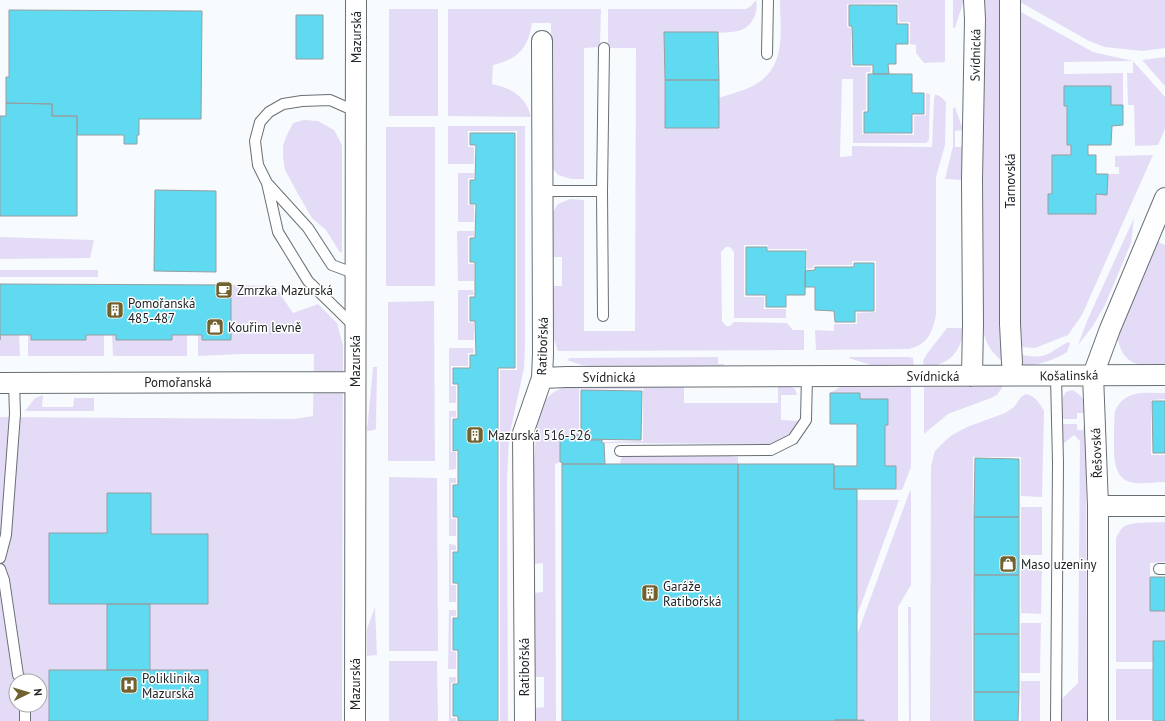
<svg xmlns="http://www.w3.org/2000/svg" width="1165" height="721" font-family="'PT Sans',sans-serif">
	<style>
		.green { fill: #e4dcf6; fill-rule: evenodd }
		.building { fill: #60daf1; stroke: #959ea0 }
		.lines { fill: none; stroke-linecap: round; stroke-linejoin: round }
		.lane-casing { stroke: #697074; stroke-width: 12 }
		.street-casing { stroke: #697074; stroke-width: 22 }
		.lane { stroke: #fff; stroke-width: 10 }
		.street { stroke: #fff; stroke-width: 20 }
		.labels { text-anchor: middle; stroke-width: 3; stroke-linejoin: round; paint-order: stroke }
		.street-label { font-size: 13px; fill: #212426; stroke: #fff }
		.poi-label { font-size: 13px; fill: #212426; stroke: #fff; text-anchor: start }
	</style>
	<rect width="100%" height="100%" fill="#f7fbfe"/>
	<path class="green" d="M756 0C759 12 752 28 738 31 716 35 688 31 664 33L665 128H719V98C730 94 747 90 756 84 787 66 780 30 780 0H945V62L924 63 916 53V45L910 44V22H899L898 3 847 4V27L851 28V67H871L870 72H866V110L862 111V134L914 135V116L926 115V93L930 94 929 140 926 143H853V79H842L840 157 852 156V146L932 147 934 97H935V94L941 97 946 102 945 145 936 177V315C932 332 929 344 909 349L816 350 815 330 834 331V324H857V313L876 312V261H852V265H814L813 268 807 269V249H768V245H744V297H764V309H786V318H734V252L730 247H726L721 252 722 321 726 326H730L734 322 787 323 793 330H804V350L558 351 553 337 551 286H562V257H551V215L558 204 570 199 584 200V331H635L636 48H608V9H746L751 6Z
		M953 0H964L955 28H953Z
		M982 0H1001L1002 361C990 351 987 345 983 331Z
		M1020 0H1165V48L1142 51 1105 47 1089 41 1020 2Z
		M389 9H438V116H389Z
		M448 9H601L600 47 584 48V179H571L558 175 551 166V23H532C528 49 518 59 493 65L492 84C511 88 526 96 531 117L448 116Z
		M1021 12 1093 52 1133 61 1165 97V129L1158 145 1135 146 1134 105H1128L1127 73H1133V61L1064 62V74L1123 73V105H1111V86H1064V106H1067V145H1071V155H1052V194H1048V214H1096V194L1107 195 1108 174H1119V167H1115V156L1153 155 1082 315 1068 335 1035 348 1021 347Z
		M1165 57V86L1142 60Z
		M955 107 963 130 955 131V147H963V180L945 179 953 146V108Z
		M304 120 318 121 334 130 342 145V253L339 251 326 230 312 218 298 194 285 170 283 157V146L286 137 293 123Z
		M448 126H525V347L524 368 509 437 507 480 508 721H500V370H517V131H468V147H474V164H448Z
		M386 127H435V286H386Z
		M458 173H474V178H468V205H474V222H458Z
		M1134 218 1131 243 1105 305 1093 326 1078 345 1087 321Z
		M457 231H474V236H468V264H474V281H458Z
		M0 237 94 240 90 258 0 259Z
		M1154 240 1165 245V366C1138 366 1122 366 1117 335Z
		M0 270H98V277H0Z
		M231 285 275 286 293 313 318 304 337 323 343 345 342 721H208V670H150V604H208V534H151V493H107V533L49 534V604H107V670H49V721H0V417L293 419 313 416 314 354H243L198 356V335H202L203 340H231ZM16 681H40V705H16Z
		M458 290H473L474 295H468V322L474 323V340H458Z
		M434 301 435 461H388V302Z
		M947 328H964C961 352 949 366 924 367L923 361 926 355Z
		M19 334 20 356H0V335Z
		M28 334 31 335V340H86V335H104V356H28Z
		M112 335H116V340H172V335H187V356H113Z
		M1069 342 1070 343 1067 352C1053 361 1038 365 1022 366V355C1030 356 1038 358 1045 355 1054 352 1060 345 1069 342Z
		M449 348H473L474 353H468V366H451V386H456V403H449Z
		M718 357V364H724L723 366H589L581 365 567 360 570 358Z
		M849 357H909L913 358 914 367 874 366 849 358Z
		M373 367H377L376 428 375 430 367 431Z
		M569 386H642V389H579V435H560V462L555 464 556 721H534V708L544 707V677H534V593L543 592V563L534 564C534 525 532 485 535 447 537 432 536 419 542 405 548 394 557 389 569 386Z
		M643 386H684V403H778V386H790L795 389 797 395H781V420L799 421C794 434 782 440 769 444L604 443V442L643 441Z
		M845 386H911V467L902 490H896V466H885V425H888V400L860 399V393H830L840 387Z
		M1003 386 997 395 991 398 948 414 924 434V387Z
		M1072 390C1086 397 1086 405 1087 419H1084V413H1077V419H1062L1063 397 1066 392Z
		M1165 393V399L1151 400V455H1165V482C1155 482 1144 484 1134 483 1112 480 1114 454 1114 439 1114 430 1114 420 1115 411 1125 389 1145 393 1165 393Z
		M1026 394C1036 396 1039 403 1044 411L1042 497 1021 496V457H973L972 721H930L931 466 935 451 945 441 952 435 967 427 1005 413 1014 407 1021 397Z
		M43 395 42 407H73L74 398H94V411H25L35 398Z
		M449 411H456V417H451V452H456V469L449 470Z
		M1062 424H1077V430H1083L1084 424H1086L1087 721H1061L1062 699 1078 683 1080 441 1074 435 1063 444Z
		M627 455 732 456 738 457V464H620L621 458Z
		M389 477 437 478 438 651H389Z
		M449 478H456V483H451V519H456V536H449Z
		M911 490V585L898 607V721H864V720L858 719 857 635 909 493Z
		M857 500H899L857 616Z
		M1021 507H1042V555H1021Z
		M1165 522V562L1150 563V611H1165V641H1153V662H1116V538C1118 534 1120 530 1123 527 1131 521 1155 523 1165 522Z
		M449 544 456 545V550H451V585H456V602H449Z
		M1021 564 1042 565 1041 614 1021 613Z
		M375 607 377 655 367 656V629Z
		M908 607H911V721H909Z
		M449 610H456V616H451V651L456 652V669H448Z
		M1021 623H1041L1040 673H1021Z
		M389 661H437L438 721H389Z
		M1116 669H1153V720H1116Z
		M449 677H456V682L451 683V718H456V721H449Z
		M1021 681H1040V721H1021Z"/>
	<path class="building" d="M849 5H897V24H908V44H896V64H888L889 74H873V65H853L852 26H849Z
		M9 10 202 11 201 119H139V135H137V144H124V135H77V116H52V104L6 103V77H9Z
		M296 15H323V59H296Z
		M664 32H718L719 80H665Z
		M868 74H912V93H924V114H912V133H864V112H868Z
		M665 80H719V128H665Z
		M1064 86H1111V105H1123V125L1112 126 1111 145H1088V155H1096V174H1108L1107 195 1096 194V214H1048V194H1052V155H1071V145H1067V106H1064Z
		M6 103 52 104V116H77V216H0V116H6Z
		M470 133H515V368H498V721H458V716H453V684H458V650H453V618H458V583H453V552H458V517H453V485H458V450L453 451V419H458V384H453V368H470V355H476L475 321H470V297H475V262H470V238H475L476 204H470V180H475L476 145H470Z
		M155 190 216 191V272L154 271Z
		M746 247H767V251H806L805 295H786V307H766V295H746Z
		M854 263H874V311H855V322H835L834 311 815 310V287H805V271L815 270V267H854Z
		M0 284 231 285V340H202V335H172V340H116V335H86V340H31V335H0V340Z
		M581 390 642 391 641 440 581 439Z
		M830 393H860V399H888V425H885V466H896V489H834V466H857V424H830Z
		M1152 401H1165V453H1153Z
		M560 435H579V440H602V443H604L605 464H562V462H560Z
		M975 458 1019 459V517H974Z
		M562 464H738V721H562Z
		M738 464H834V489H857V720H835V721H738Z
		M107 493H151V534H208V604H49V533H107Z
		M974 517H1019V575H974Z
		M974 575H1019V634H974Z
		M1150 577H1165V611H1150Z
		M107 604H150V670H107Z
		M974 634H1019V692H974Z
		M1153 641H1165V721H1153Z
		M49 670H208V721H49Z
		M974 692H1019L1018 721H974Z
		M835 720H864V721H835Z"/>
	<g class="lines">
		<defs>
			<path id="lane" d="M767 54 768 0
				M355 111 330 100 302 101 283 104 269 112 260 122 255 141 258 165 267 183 278 232 308 281 355 327
				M268 184 308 228 332 265 356 274
				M543 191H602L603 316
				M602 191 604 48
				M1056 376 1058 463 1056 721
				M620 451 771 450 793 439 806 420 807 376
				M0 558 6 535 15 414 14 383
				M0 569 4 580 18 675 22 681
				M1159 569H1165
				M25 705V721"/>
			<path id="street" d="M1010 0V324L1012 363
				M972 376 973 324 972 180 975 19 974 0
				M542 378 567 377 1165 375
				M0 383 355 382
				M1098 506H1165
				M355 721 356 0
				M525 721 523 433 542 378 543 354 542 41
				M1098 721V506L1093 375 1110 329 1165 198"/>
		</defs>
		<use href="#lane" class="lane-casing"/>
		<use href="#street" class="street-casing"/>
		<use href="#lane" class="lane"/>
		<use href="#street" class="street"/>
	</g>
	<defs>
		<symbol id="cafe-square" viewBox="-11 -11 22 22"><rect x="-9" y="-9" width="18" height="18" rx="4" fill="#70612e" stroke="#fff"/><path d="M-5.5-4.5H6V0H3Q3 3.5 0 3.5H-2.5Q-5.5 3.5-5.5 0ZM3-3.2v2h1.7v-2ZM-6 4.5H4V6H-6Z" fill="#fff"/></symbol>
		<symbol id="building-square" viewBox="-11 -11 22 22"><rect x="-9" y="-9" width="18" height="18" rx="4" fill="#70612e" stroke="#fff"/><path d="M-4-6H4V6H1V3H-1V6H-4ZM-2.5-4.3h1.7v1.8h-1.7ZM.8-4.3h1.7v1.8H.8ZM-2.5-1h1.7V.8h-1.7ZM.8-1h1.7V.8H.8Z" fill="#fff"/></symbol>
		<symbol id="shop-square" viewBox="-11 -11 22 22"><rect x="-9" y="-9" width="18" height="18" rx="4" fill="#70612e" stroke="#fff"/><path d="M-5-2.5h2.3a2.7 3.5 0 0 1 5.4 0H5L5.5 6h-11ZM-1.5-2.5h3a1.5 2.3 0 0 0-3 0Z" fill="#fff"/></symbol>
		<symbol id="hospital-square" viewBox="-11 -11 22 22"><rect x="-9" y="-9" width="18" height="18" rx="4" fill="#70612e" stroke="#fff"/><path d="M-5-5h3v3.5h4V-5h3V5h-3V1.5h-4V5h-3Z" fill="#fff"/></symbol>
	</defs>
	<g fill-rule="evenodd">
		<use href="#cafe-square" x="214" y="280" width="20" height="20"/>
		<use href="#building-square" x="105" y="300" width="20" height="20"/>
		<use href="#shop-square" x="205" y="317" width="20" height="20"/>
		<use href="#building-square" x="465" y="425" width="20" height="20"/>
		<use href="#shop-square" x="998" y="554" width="20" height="20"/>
		<use href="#building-square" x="640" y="583" width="20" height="20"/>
		<use href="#hospital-square" x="119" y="675" width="20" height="20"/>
	</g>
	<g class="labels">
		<g class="street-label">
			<text transform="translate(356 37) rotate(-90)" y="5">Mazurská</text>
			<text transform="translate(975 55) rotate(-89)" y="5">Svídnická</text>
			<text transform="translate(1010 181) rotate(-90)" y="5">Tarnovská</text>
			<text transform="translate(542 346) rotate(-88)" y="5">Ratibořská</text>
			<text transform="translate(355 361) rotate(-90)" y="5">Mazurská</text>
			<text transform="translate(1069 375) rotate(-1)" y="5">Košalinská</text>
			<text x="933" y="381">Svídnická</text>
			<text x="609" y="382">Svídnická</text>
			<text x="178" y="387">Pomořanská</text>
			<text transform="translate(1096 453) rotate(-92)" y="5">Řešovská</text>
			<text transform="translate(524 667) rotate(-90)" y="5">Ratibořská</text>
			<text transform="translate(355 684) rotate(-90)" y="5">Mazurská</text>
		</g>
		<g class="poi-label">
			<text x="237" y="295">Zmrzka Mazurská</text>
			<text x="128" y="308">Pomořanská<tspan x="128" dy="15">485-487</tspan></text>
			<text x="228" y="332">Kouřim levně</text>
			<text x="488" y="440">Mazurská 516-526</text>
			<text x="1021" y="569">Maso uzeniny</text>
			<text x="663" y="591">Garáže<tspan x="663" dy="15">Ratibořská</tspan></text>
			<text x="142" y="683">Poliklinika<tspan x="142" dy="15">Mazurská</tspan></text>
		</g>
	</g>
	<g transform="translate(28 693) rotate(85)"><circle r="19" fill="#ffffff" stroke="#a6a7a8"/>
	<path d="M0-3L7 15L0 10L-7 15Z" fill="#70612e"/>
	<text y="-6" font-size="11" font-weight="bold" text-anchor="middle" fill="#212426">N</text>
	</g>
</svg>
